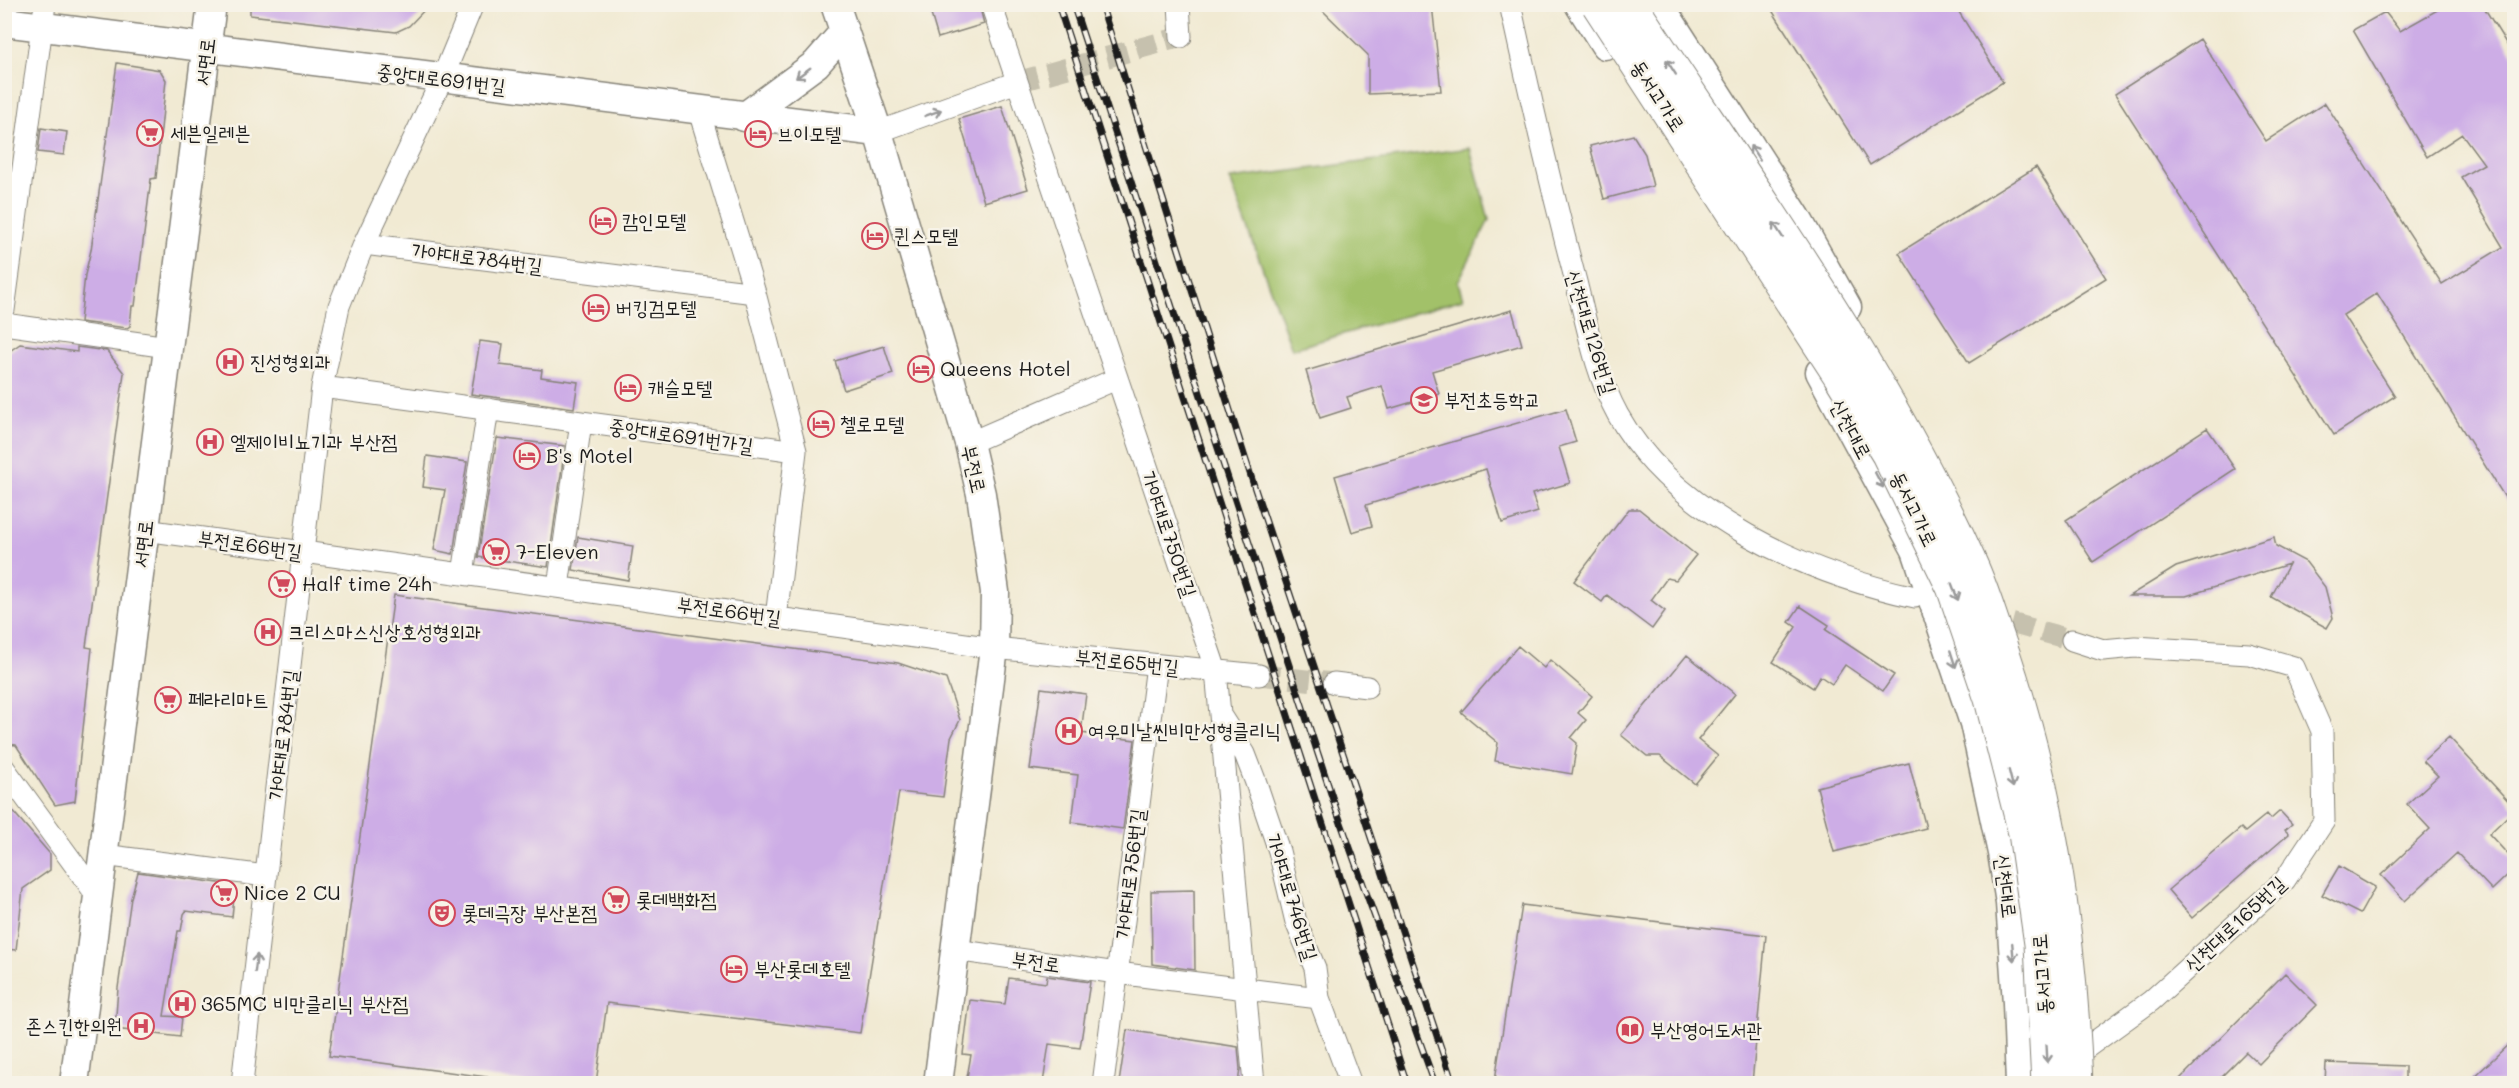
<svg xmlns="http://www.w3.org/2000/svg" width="2519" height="1088" font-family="Mali,'Poor Story',sans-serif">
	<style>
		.green { fill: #a2c169; stroke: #5f6e42; stroke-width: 1.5 }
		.building { fill: #cdade6 }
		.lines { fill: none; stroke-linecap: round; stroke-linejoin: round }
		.street-tunnel { stroke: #c6c1ae; stroke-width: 21; stroke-dasharray: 21 10; stroke-linecap: butt }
		.street-casing { stroke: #868378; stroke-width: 23 }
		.secondary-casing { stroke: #868378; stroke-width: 31 }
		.street { stroke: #fff; stroke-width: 21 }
		.secondary { stroke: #fff; stroke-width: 28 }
		.rail-casing { stroke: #1c1c1c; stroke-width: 7 }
		.rail { stroke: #f7f3e8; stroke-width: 4.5; stroke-dasharray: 14; stroke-linecap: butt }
		.highway-bridge-casing { stroke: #868378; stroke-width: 35; stroke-linecap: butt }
		.highway-bridge { stroke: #fff; stroke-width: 33 }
		.oneway { stroke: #999 }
		.labels { text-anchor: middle; stroke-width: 5; stroke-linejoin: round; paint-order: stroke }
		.street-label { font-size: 20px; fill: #1c1c1c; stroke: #f7f3e8 }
		.poi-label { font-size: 20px; fill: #1c1c1c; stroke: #f7f3e8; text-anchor: start }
	</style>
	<rect width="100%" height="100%" fill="#f7f3e8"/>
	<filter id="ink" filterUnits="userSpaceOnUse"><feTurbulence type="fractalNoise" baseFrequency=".0167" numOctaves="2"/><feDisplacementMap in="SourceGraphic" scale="12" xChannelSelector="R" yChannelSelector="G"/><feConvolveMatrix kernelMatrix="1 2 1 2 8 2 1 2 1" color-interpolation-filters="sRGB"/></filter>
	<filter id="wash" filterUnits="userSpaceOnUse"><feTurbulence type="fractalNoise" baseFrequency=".008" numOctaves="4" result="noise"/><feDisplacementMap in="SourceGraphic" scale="24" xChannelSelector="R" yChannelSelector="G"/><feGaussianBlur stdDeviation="1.35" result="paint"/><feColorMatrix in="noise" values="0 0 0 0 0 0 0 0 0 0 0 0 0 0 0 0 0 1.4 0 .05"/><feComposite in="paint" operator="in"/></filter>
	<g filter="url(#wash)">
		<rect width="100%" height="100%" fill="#f1ead3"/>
		<path class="green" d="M1470 148 1489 220 1458 282 1463 299 1292 349 1230 179Z"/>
		<g id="blocks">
			<path class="building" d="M250 4H430L409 26 396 32 250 15Z
				M928 4H979L984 24 938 38Z
				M1316 4H1432L1441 91 1368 94V55Z
				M1768 4H1954L2003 82 1870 165Z
				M2448 4H2482L2514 56V512L2377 293 2343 315 2395 396 2334 435 2115 94 2200 39 2266 141 2325 103 2442 284 2503 247 2461 177 2484 164 2462 134 2427 157 2353 30 2385 12 2400 31Z
				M117 63 160 70 166 80 156 178 151 179 135 306H132L130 326 127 328 80 322 85 275 91 250Z
				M1002 106 1028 189 984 202 959 119Z
				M41 128 67 132 64 155 38 152Z
				M1633 135 1645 154 1653 186 1604 199 1590 146Z
				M2036 167 2106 278 1969 363 1899 253Z
				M1512 310 1522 345 1432 371 1439 394 1389 409 1382 386 1347 397 1351 408 1320 418 1306 371Z
				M480 341 503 344 500 365 542 370 541 377 578 382 574 408 471 394Z
				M20 344 77 352V347L107 351 124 373 86 647 92 648 75 801 55 805 16 745 8 744 4 738V355Z
				M884 346 893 374 844 390 835 361Z
				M1566 409 1576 442 1559 447 1570 483 1532 494 1538 512 1502 523 1486 469 1366 505 1372 526 1352 532 1335 476Z
				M2207 428 2235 469 2093 562 2066 520Z
				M497 438 565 446 548 567 478 557Z
				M427 456 467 462 453 554 434 550 445 490 423 487Z
				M1629 509H1639L1696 555 1676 580 1667 578 1651 600 1665 611 1652 629 1607 595 1602 602 1574 581Z
				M578 537 633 546 628 580 573 570Z
				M2274 537 2276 546 2306 562 2325 587 2333 618 2327 628 2271 597 2289 564 2186 596H2129L2176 567Z
				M394 595 898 663 946 679 960 720 951 738 943 797 899 792 860 1033 607 1003 596 1083H533L329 1056Z
				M1800 606 1829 625 1826 630 1894 675 1883 691 1845 665 1832 684 1820 676 1813 688 1773 662 1796 627 1789 622Z
				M1518 646 1544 668 1550 660 1592 696 1578 713 1586 720 1571 738 1577 743 1572 774 1495 761 1498 743 1461 712Z
				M1687 655 1735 694 1698 740 1718 756 1695 784 1660 756H1647L1621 735Z
				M1041 688 1086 694 1081 733 1135 740 1123 829 1072 822 1078 775 1030 769Z
				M2449 737 2514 807V810L2489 834 2514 861V869L2492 890 2457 853 2405 901 2381 875 2430 829 2407 804 2438 776 2423 761Z
				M1909 763 1926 828 1834 852 1817 787Z
				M4 801 50 854V870L23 889 16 950 4 949Z
				M2280 811 2292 824 2285 830 2289 834 2192 918 2168 890 2241 828 2245 832 2267 814 2271 819Z
				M2339 866 2375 887 2360 914 2322 895Z
				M138 872 233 885 235 888 232 917 186 911 184 914 181 931H178L164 1016 182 1017 180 1037 115 1029 118 988 131 898Z
				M1194 890 1195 970 1152 964 1151 891Z
				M1522 905 1766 935 1752 1083H1521L1495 1080Z
				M2285 973 2317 1005 2259 1064 2246 1052 2215 1083H2176Z
				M1047 976 1090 982 1080 1048 1049 1044 1043 1083H966L971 1055 963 1054 970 1000 1005 1004 1009 978 1046 983Z
				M1127 1030 1238 1047 1240 1069 1238 1083H1119Z
				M2514 1039V1083H2468Z
				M2326 1063 2405 1066V1083H2325Z"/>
		</g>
	</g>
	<g filter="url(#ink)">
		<use href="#blocks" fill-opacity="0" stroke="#868378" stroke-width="1.5"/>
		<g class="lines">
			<path class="street-tunnel" d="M1017 82 1181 37
				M1982 615 2072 640
				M1259 675 1334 683"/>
			<defs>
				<path id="street" d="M991 4 1216 671 1254 1084
					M1179 4 1181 37
					M1510 4C1530 96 1551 187 1575 278 1587 324 1595 373 1618 415 1674 515 1808 574 1915 597
					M699 111 755 293 796 451 776 618
					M878 132 1017 82
					M364 244 755 293
					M4 310 45 4
					M4 324 168 347
					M322 387 796 451
					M969 443 1116 379
					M145 530 994 648 1259 675
					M463 574 488 409
					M558 587 581 422
					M2072 640 2103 650 2135 647 2249 654 2294 667 2322 731 2324 821 2285 880 2151 1001 2082 1051
					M1334 683 1367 687
					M1222 718 1245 754 1255 780 1279 851 1296 922 1315 968 1319 998 1351 1084
					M4 768 98 897
					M103 855 266 876
					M955 950 1117 973 1319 998
					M242 1084 322 387 339 306 364 244 442 79 473 4
					M1103 1084 1157 665"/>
				<path id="secondary" d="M835 4 878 132 969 443 981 494 995 592 994 648 938 1084
					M1579 4 1605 45
					M1659 4 1797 218 1847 307
					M4 22 878 132
					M744 117 816 64 844 32
					M1820 372 1916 550 1974 723 2002 853 2010 903 2017 1003 2020 1084
					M74 1084 212 4"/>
			</defs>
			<use href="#street" class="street-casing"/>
			<use href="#secondary" class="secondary-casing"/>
			<use href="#street" class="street"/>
			<use href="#secondary" class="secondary"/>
			<defs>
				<path id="rail" d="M1058 4 1407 1084
					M1073 4 1336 809 1435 1084
					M1101 4 1255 489 1453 1084"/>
			</defs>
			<use href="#rail" class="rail-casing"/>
			<use href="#rail" class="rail"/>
			<defs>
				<path id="highway-bridge" d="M1598 4 1839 374 1888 454 1953 587 1991 699 2025 833 2041 944 2048 1084
					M1630 4C1749 186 1882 366 1971 565 1981 587 1988 610 1996 633 2048 778 2070 929 2076 1084"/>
			</defs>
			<use href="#highway-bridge" class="highway-bridge-casing"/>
			<use href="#highway-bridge" class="highway-bridge"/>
		</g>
		<defs><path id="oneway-shaft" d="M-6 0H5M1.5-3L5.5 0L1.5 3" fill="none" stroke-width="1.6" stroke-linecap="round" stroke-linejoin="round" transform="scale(1.5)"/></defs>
		<g class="oneway">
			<use href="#oneway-shaft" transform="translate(1671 67) rotate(-123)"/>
			<use href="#oneway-shaft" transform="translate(803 73) rotate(144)"/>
			<use href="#oneway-shaft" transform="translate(933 113) rotate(-20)"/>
			<use href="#oneway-shaft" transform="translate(1755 153) rotate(-123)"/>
			<use href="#oneway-shaft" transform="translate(1778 230) rotate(-123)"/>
			<use href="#oneway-shaft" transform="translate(1879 480) rotate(62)"/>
			<use href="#oneway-shaft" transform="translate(1955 592) rotate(69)"/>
			<use href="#oneway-shaft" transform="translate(1953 659) rotate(72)"/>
			<use href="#oneway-shaft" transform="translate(2011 779) rotate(76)"/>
			<use href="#oneway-shaft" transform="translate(2013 952) rotate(85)"/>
			<use href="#oneway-shaft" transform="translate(256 963) rotate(-83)"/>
			<use href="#oneway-shaft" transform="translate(2047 1054) rotate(87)"/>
		</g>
	</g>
	<defs>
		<symbol id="supermarket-ring" viewBox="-11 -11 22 22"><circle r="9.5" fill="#f7f3e8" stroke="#d1495b" stroke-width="1.5"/><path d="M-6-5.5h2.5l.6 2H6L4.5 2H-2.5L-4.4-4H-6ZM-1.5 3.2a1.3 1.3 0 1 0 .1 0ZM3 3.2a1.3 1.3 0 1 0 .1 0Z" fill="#d1495b"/></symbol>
		<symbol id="hotel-ring" viewBox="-11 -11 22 22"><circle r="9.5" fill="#f7f3e8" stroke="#d1495b" stroke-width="1.5"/><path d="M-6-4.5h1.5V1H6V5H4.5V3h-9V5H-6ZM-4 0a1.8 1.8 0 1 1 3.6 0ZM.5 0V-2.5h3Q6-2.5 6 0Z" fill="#d1495b"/></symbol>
		<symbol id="hospital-ring" viewBox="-11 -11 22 22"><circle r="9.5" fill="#f7f3e8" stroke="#d1495b" stroke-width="1.5"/><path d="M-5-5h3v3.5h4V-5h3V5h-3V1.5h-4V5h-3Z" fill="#d1495b"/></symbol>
		<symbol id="school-ring" viewBox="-11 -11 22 22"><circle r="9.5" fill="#f7f3e8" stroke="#d1495b" stroke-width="1.5"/><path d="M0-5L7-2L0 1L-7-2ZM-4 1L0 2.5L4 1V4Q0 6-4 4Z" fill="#d1495b"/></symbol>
		<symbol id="theatre-ring" viewBox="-11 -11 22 22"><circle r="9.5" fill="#f7f3e8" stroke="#d1495b" stroke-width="1.5"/><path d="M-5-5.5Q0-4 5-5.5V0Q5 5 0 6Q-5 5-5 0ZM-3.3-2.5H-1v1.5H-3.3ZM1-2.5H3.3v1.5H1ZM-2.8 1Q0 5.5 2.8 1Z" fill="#d1495b"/></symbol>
		<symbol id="library-ring" viewBox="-11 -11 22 22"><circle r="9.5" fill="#f7f3e8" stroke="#d1495b" stroke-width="1.5"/><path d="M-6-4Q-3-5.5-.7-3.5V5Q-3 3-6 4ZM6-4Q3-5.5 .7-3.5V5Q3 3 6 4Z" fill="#d1495b"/></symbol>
	</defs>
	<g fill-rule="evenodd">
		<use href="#supermarket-ring" x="135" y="118" width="30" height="30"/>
		<use href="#hotel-ring" x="743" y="119" width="30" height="30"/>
		<use href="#hotel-ring" x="588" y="206" width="30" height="30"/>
		<use href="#hotel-ring" x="860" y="221" width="30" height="30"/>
		<use href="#hotel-ring" x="581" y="293" width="30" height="30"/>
		<use href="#hospital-ring" x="215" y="347" width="30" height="30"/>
		<use href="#hotel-ring" x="906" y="354" width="30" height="30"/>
		<use href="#hotel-ring" x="613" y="373" width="30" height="30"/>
		<use href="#school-ring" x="1409" y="385" width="30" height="30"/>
		<use href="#hotel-ring" x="806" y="409" width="30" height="30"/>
		<use href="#hospital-ring" x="195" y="427" width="30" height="30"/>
		<use href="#hotel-ring" x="512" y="441" width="30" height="30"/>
		<use href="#supermarket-ring" x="481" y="537" width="30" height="30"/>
		<use href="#supermarket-ring" x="267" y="569" width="30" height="30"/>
		<use href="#hospital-ring" x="253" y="617" width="30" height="30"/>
		<use href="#supermarket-ring" x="153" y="685" width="30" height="30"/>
		<use href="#hospital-ring" x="1054" y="716" width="30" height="30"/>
		<use href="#supermarket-ring" x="209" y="878" width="30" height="30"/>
		<use href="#supermarket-ring" x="601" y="885" width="30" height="30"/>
		<use href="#theatre-ring" x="427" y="898" width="30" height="30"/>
		<use href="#hotel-ring" x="719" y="954" width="30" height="30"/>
		<use href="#hospital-ring" x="167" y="989" width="30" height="30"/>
		<use href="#hospital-ring" x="126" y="1011" width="30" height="30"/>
		<use href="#library-ring" x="1615" y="1015" width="30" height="30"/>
	</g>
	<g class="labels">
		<g class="street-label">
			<text transform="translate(205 62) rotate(-83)" y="7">서면로</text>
			<text transform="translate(441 79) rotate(7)" y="7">중앙대로691번길</text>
			<text transform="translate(1658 96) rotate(57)" y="7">동서고가로</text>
			<text transform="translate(477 258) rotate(7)" y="7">가야대로784번길</text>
			<text transform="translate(1591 332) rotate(73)" y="7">신천대로126번길</text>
			<text transform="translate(1851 429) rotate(62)" y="7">신천대로</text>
			<text transform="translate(681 436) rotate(8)" y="7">중앙대로691번가길</text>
			<text transform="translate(974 469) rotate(77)" y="7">부전로</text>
			<text transform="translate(1914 509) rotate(64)" y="7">동서고가로</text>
			<text transform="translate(1169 534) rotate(71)" y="7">가야대로750번길</text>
			<text transform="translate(143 544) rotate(-83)" y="7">서면로</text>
			<text transform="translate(250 545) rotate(8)" y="7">부전로66번길</text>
			<text transform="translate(729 611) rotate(8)" y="7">부전로66번길</text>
			<text transform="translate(1127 662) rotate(6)" y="7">부전로65번길</text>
			<text transform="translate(283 735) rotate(-83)" y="7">가야대로784번길</text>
			<text transform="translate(1130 874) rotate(-83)" y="7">가야대로756번길</text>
			<text transform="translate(2006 886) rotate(83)" y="7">신천대로</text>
			<text transform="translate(1292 897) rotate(73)" y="7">가야대로746번길</text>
			<text transform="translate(2235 924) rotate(-43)" y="7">신천대로165번길</text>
			<text transform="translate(1036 962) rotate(8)" y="7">부전로</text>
			<text transform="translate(2042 974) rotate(-94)" y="7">동서고가로</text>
		</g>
		<g class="poi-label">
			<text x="170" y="140">세븐일레븐</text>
			<text x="777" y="141">브이모텔</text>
			<text x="622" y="228">캄인모텔</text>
			<text x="894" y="243">퀸스모텔</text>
			<text x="616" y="315">버킹검모텔</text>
			<text x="250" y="369">진성형외과</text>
			<text x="940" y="376">Queens Hotel</text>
			<text x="648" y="395">캐슬모텔</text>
			<text x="1444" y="407">부전초등학교</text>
			<text x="840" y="431">첼로모텔</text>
			<text x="230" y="449">엘제이비뇨기과 부산점</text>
			<text x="546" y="463">B's Motel</text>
			<text x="516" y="559">7-Eleven</text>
			<text x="302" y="591">Half time 24h</text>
			<text x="288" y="639">크리스마스신상호성형외과</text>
			<text x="188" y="707">페라리마트</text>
			<text x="1088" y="738">여우미날씬비만성형클리닉</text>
			<text x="244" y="900">Nice 2 CU</text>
			<text x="636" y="907">롯데백화점</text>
			<text x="462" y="920">롯데극장 부산본점</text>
			<text x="754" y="976">부산롯데호텔</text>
			<text x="201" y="1011">365MC 비만클리닉 부산점</text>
			<text x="122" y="1033" text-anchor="end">존스킨한의원</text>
			<text x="1650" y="1037">부산영어도서관</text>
		</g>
	</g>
	<rect width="2519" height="1088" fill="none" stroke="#f7f3e8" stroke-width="24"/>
</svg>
